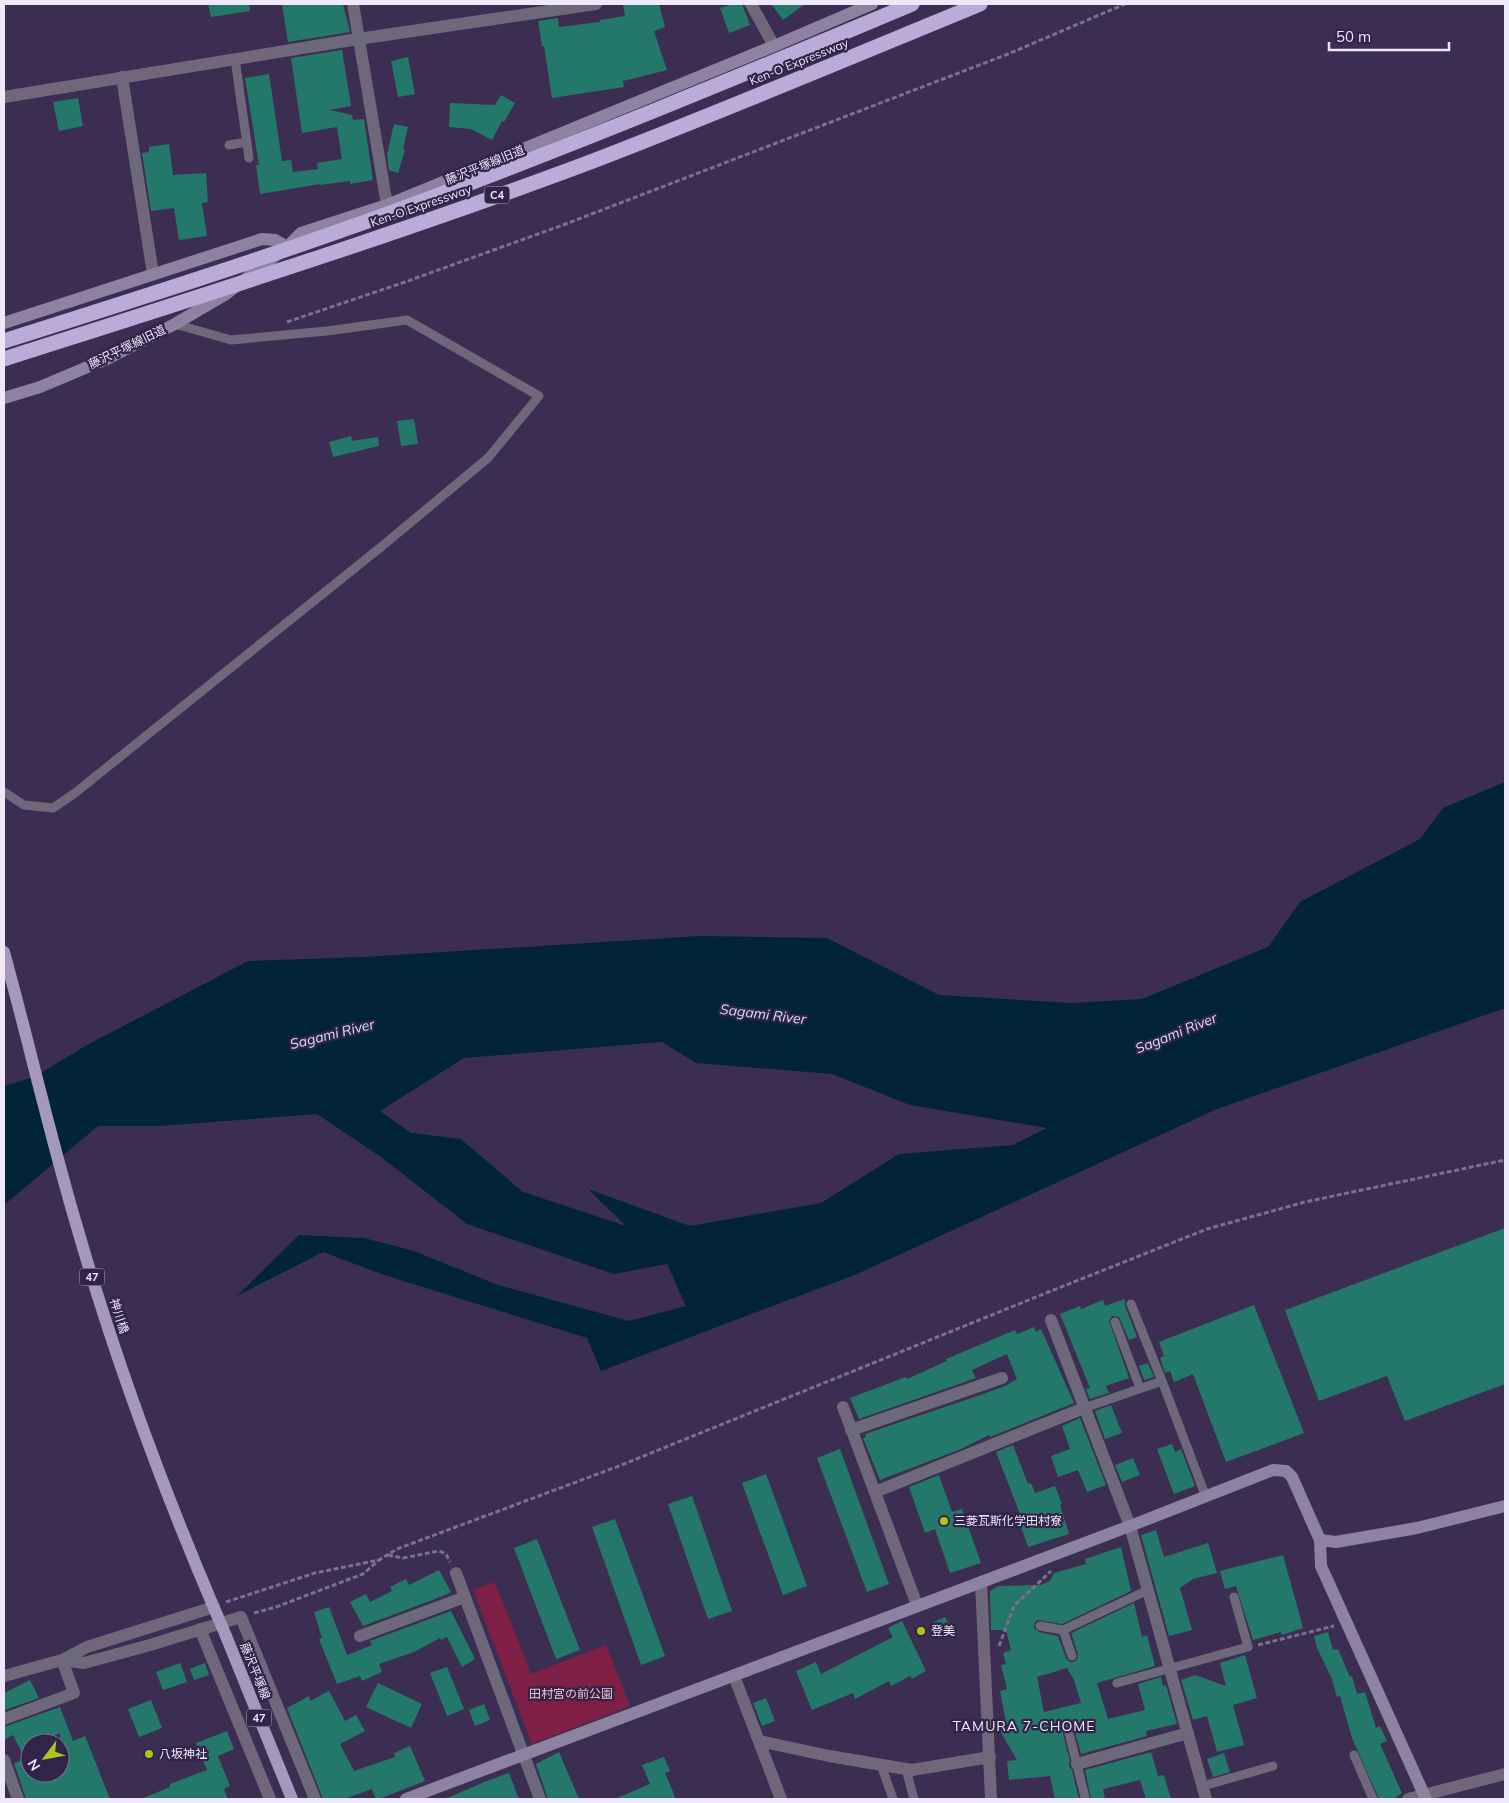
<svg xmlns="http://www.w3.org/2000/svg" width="1509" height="1803" font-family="Mulish,'Noto Sans JP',sans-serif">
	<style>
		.green { fill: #7f1f46 }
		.water { fill: #022438; fill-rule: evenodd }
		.building { fill: #24786a; fill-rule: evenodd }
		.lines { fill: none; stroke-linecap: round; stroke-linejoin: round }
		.path { stroke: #7b708e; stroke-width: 3; stroke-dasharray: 5 2.5; stroke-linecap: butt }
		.lane { stroke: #6e687b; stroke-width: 9 }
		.street { stroke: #6e687b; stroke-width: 12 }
		.secondary { stroke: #8d83a1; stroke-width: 12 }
		.primary { stroke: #a598be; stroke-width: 12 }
		.primary-bridge { stroke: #a598be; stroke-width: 12 }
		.highway-bridge { stroke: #baabd8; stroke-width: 15 }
		.poi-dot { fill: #a9c71b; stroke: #322448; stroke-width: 2 }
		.labels { text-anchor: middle; stroke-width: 4.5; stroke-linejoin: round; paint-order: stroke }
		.shield { fill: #322448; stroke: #b6adc5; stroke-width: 1 }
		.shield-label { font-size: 11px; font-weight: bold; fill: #eee8fb }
		.street-label { font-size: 12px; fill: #eee8fb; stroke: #322448 }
		.poi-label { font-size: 12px; fill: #eee8fb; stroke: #322448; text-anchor: start }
		.park-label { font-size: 12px; fill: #f7bfce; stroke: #322448 }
		.water-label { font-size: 14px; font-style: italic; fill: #cde3f4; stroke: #322448 }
		.neighbourhood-label { font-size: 14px; letter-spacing: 1px; fill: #eee8fb; stroke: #322448 }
	</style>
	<rect width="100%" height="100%" fill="#3c2e53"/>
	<path class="green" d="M495 1582 531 1674 606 1645 630 1706 532 1744 473 1590Z"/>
	<path class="water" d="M1505 782V1008L1217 1109 857 1274 601 1371 587 1338 384 1275 323 1252 237 1296 299 1235 364 1238 414 1251 498 1285 629 1321 686 1306 667 1264 614 1274 467 1224 381 1157 317 1114 159 1126H98L4 1205V1086L34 1077 87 1045 248 961 363 957 699 936 827 938 939 995 1071 1003 1142 999 1268 947 1300 902 1420 839 1443 808ZM662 1042 696 1063 832 1074 910 1105 1047 1128 1013 1145 899 1154 821 1203 690 1226 588 1189 626 1226 523 1192 461 1139 411 1133 380 1111 464 1058Z"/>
	<path class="building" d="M208 4H249L250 11 211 17Z
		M282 4H343L350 32 288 42Z
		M634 4H659L665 27 654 31 667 70 623 81 624 87 552 98 544 46H542L538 21 558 18 559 27 600 22V20L625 16 623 5Z
		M733 4H742L750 25 729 33 720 8Z
		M771 4H805L783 20Z
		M342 50 351 106 330 110 352 115 353 120 364 119 373 180 350 184V181L320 185V184L260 194 256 165H259L245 78 269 74 282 161 291 160 293 172 318 169 317 163 342 159 337 127 302 133 291 58Z
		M408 57 415 94 398 97 391 61Z
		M501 95 515 103 504 122 502 121 492 140 471 129 449 127 450 103 495 105Z
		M78 98 83 126 59 131 53 102Z
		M394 124 408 127 403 149 405 150 398 173 389 170 387 155Z
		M169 144 173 175 206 173 208 202 202 203 207 236 179 240 174 208 151 211 142 153 149 152V147Z
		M414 419 418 444 401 446 397 421Z
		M351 436 352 441 378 437 379 446 333 457 329 442Z
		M1505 1228V1384L1405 1421 1387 1376 1319 1401 1285 1310Z
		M1125 1299V1306L1137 1337 1129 1340 1119 1317 1112 1316 1109 1321 1129 1378 1106 1386 1109 1393 1090 1399 1086 1389 1090 1388 1060 1314 1080 1306 1081 1309 1103 1300 1105 1306Z
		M1254 1305 1304 1433 1226 1462 1193 1374 1174 1382 1170 1371 1165 1373 1160 1358 1164 1356 1159 1342Z
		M1034 1327 1036 1332 1041 1329 1074 1403 990 1437 989 1435 961 1449 880 1480 863 1438 866 1437 865 1434 983 1394 1005 1386 1017 1379 1007 1354 972 1370 976 1378 859 1419 850 1398 906 1377 907 1379 947 1361 946 1359 1015 1330 1017 1334Z
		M1148 1363 1154 1377 1144 1380 1139 1366Z
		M1111 1405 1122 1433 1105 1439 1095 1411Z
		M1080 1418 1106 1485 1087 1492 1078 1470 1058 1477 1051 1456 1070 1449 1062 1426Z
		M1172 1444 1175 1452 1181 1449 1195 1486 1174 1494 1157 1449Z
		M1013 1445 1028 1484 1031 1483 1035 1493 1055 1486 1062 1504 1060 1505 1069 1534 1028 1547 1017 1515 1020 1514 996 1452Z
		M840 1449 889 1584 867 1592 817 1458Z
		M1133 1458 1140 1475 1122 1482 1115 1465Z
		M766 1474 807 1586 783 1595 742 1483Z
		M939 1475 952 1512 962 1509 981 1563 950 1573 935 1529 925 1533 909 1487Z
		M692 1496 732 1611 708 1619 668 1504Z
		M615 1519 665 1656 641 1665 592 1527Z
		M1156 1530 1164 1557 1208 1543 1217 1573 1193 1579 1180 1588 1192 1630 1169 1636 1141 1535Z
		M537 1539 580 1650 556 1659 514 1548Z
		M1121 1547 1131 1591 1062 1624 1038 1620 1035 1622 1034 1628 1039 1632 1058 1636 1066 1658 1070 1662H1074L1077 1660 1078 1654 1071 1633 1134 1603 1142 1637 1147 1635 1155 1666 1097 1683 1108 1719 1145 1710 1138 1684 1161 1677 1163 1686 1166 1685 1177 1724 1146 1731 1147 1736 1081 1754 1074 1729 1070 1727 1065 1728 1063 1734 1070 1761 1069 1766 1072 1770 1079 1799H1055L1050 1776 1009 1780 1007 1761 1017 1760 1000 1731 1007 1727 1000 1691 1007 1689 1001 1665 1006 1664 1003 1653 1011 1650 1006 1630H991L990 1591 998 1586 1041 1585 1050 1581 1054 1573 1086 1564 1085 1559ZM1067 1668 1074 1680 1081 1703 1044 1712 1037 1677Z
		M1283 1555 1303 1628 1282 1635 1281 1632 1253 1640 1236 1586 1225 1589 1220 1571Z
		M439 1570 451 1592 443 1596 363 1626 350 1602 366 1594 370 1602 392 1591 390 1587 406 1579 409 1585Z
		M329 1607 347 1655 372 1645 370 1641 451 1611 475 1659 462 1667 447 1637 441 1640 440 1638 414 1652 379 1664 382 1672 362 1681 360 1676 337 1684 319 1639 322 1638 314 1612Z
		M945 1617 952 1629 941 1635 934 1622Z
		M902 1621 926 1671 912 1679 910 1676 891 1686 889 1681 855 1699 853 1693 812 1710 796 1671 816 1662 821 1674 893 1637 888 1628Z
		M1328 1632 1333 1650 1338 1649 1350 1677 1352 1676 1357 1694 1365 1692 1376 1728 1380 1726 1387 1741 1380 1744 1402 1793 1393 1799H1379L1352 1738 1340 1696 1337 1697 1332 1679 1317 1648 1314 1636Z
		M1245 1655 1257 1698 1233 1705 1244 1745 1217 1752 1207 1716 1193 1720 1181 1680 1195 1675 1226 1686 1220 1663Z
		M180 1663 187 1682 163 1690 156 1672Z
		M205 1663 209 1675 194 1680 190 1669Z
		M447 1667 464 1709 447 1716 430 1673Z
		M30 1680 39 1698 5 1710 4 1693Z
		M378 1683 422 1704 411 1728 366 1707Z
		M329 1691 345 1721 356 1715 365 1731 340 1744 354 1771 395 1757 394 1753 410 1746 425 1781 379 1799H376L372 1789 344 1799H323L287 1708 309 1696 310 1701Z
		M766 1698 775 1721 762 1726 753 1703Z
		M151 1700 162 1728 139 1737 128 1709Z
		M484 1704 490 1720 475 1726 469 1710Z
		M60 1707 73 1741 85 1736 110 1799H26L14 1763 25 1759 13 1735 4 1740V1727ZM60 1733V1773H30V1743H39Z
		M227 1731 234 1749 218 1756 230 1786 224 1789 228 1799H141L170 1787V1784L207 1770 196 1743Z
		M559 1752 579 1799H548L536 1764Z
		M1151 1752 1158 1776 1164 1775 1171 1799H1146L1140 1780 1103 1789 1105 1799H1091L1085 1770Z
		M1224 1753 1230 1772 1213 1777 1207 1759Z
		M664 1757 670 1771 665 1773 676 1799H615L650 1784 642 1765Z
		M509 1773 519 1799H445L489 1780Z"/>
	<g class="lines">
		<path class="path" d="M287 322 405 282 563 225 1008 54 1125 4
			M388 1555 403 1558 439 1551 446 1554 450 1562
			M226 1602 315 1573 379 1560 397 1549 619 1466 1046 1293 1207 1229 1305 1202 1505 1160
			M254 1613 276 1607 363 1574 379 1560
			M1258 1645 1334 1626
			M999 1646 1014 1606 1051 1571"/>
		<path class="lane" d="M235 59 249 158
			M229 145 247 142
			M4 792 24 805 53 808 75 793 381 547 488 458 539 396 407 320 327 331 231 340 175 324
			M1131 1304 1162 1381 1206 1497
			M1115 1322 1140 1388
			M1084 1408 1162 1381
			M1040 1626 1063 1630 1148 1590
			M1063 1630 1072 1656
			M1117 1683 1248 1647 1234 1597
			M1069 1733 1085 1797
			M1354 1755 1373 1799
			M881 1765 893 1799
			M906 1769 914 1799
			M1203 1786 1273 1766"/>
		<path class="street" d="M353 4 387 205
			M751 4 774 46
			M122 77 153 274
			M4 97 358 39 596 4
			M1051 1320 1130 1526 1206 1799
			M843 1407 917 1605
			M851 1430 1002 1378
			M875 1492 1084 1408
			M456 1573 465 1597
			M981 1582 991 1799
			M200 1629 270 1799
			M360 1636 465 1597 540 1799
			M4 1676 62 1660 87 1647 214 1607
			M734 1676 781 1799
			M4 1719 74 1693 62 1660 84 1663 150 1645 241 1617 315 1799
			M759 1741 829 1756 912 1770 990 1757
			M4 1760 18 1799
			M1077 1764 1188 1733
			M1408 1799 1505 1774"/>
		<path class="secondary" d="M4 323 262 239 275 240 287 247
			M4 398 40 387 109 358 175 324 226 294 287 247 301 233 387 205 774 46 872 4
			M1320 1540 1321 1566 1426 1799
			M406 1799 1130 1526 1273 1470 1286 1471 1292 1477 1320 1540 1336 1542 1417 1528 1505 1506"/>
		<path class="primary" d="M4 952C29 1043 50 1136 77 1227 115 1359 163 1489 217 1615
			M226 1636 292 1799"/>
		<path class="primary-bridge" d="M217 1615 226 1636"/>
		<path class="highway-bridge" d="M4 341C137 299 270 257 401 209 574 145 743 75 912 4
			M4 359C201 296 399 234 593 161 723 111 851 57 980 4"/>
	</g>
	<g class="poi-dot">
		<circle cx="944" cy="1521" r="5"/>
		<circle cx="921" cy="1631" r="5"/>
		<circle cx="149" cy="1754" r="5"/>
	</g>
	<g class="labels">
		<g class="shield">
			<rect x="484.5" y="186.5" width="25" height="17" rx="4"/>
			<rect x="79.5" y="1268.5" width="25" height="17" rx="4"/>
			<rect x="246.5" y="1709.5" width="25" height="17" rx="4"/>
		</g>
		<g class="shield-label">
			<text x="497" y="199">C4</text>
			<text x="92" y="1281">47</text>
			<text x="259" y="1722">47</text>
		</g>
		<g class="street-label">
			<text transform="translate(799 62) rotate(-22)" y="4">Ken-O Expressway</text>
			<text transform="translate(485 165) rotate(-22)" y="4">藤沢平塚線旧道</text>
			<text transform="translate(421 206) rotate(-19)" y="4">Ken-O Expressway</text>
			<text transform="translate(127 347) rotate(-26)" y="4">藤沢平塚線旧道</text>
			<text transform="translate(119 1316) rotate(72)" y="4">神川橋</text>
			<text transform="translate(255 1671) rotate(68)" y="4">藤沢平塚線</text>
		</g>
		<g class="poi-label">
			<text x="954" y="1525">三菱瓦斯化学田村寮</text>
			<text x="931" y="1635">登美</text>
			<text x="159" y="1758">八坂神社</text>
		</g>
		<g class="park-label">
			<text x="571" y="1698">田村宮の前公園</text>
		</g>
		<g class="water-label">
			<text transform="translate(763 1014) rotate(7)" y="5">Sagami River</text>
			<text transform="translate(1176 1033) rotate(-22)" y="5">Sagami River</text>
			<text transform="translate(332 1034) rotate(-14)" y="5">Sagami River</text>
		</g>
		<g class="neighbourhood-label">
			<text x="1024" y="1731">TAMURA 7-CHOME</text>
		</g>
	</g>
	<rect width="1509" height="1803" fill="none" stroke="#eee8fb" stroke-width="10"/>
	<g transform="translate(45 1758) rotate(238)"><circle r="24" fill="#322448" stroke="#7d7290"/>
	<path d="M0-4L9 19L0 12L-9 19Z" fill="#a9c71b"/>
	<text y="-8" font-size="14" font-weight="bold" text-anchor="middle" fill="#eee8fb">N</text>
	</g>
	<path d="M1329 42v8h120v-8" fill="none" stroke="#eee8fb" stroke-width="2.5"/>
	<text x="1336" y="42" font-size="15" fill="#eee8fb" stroke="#322448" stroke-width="4" paint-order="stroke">50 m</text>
</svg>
